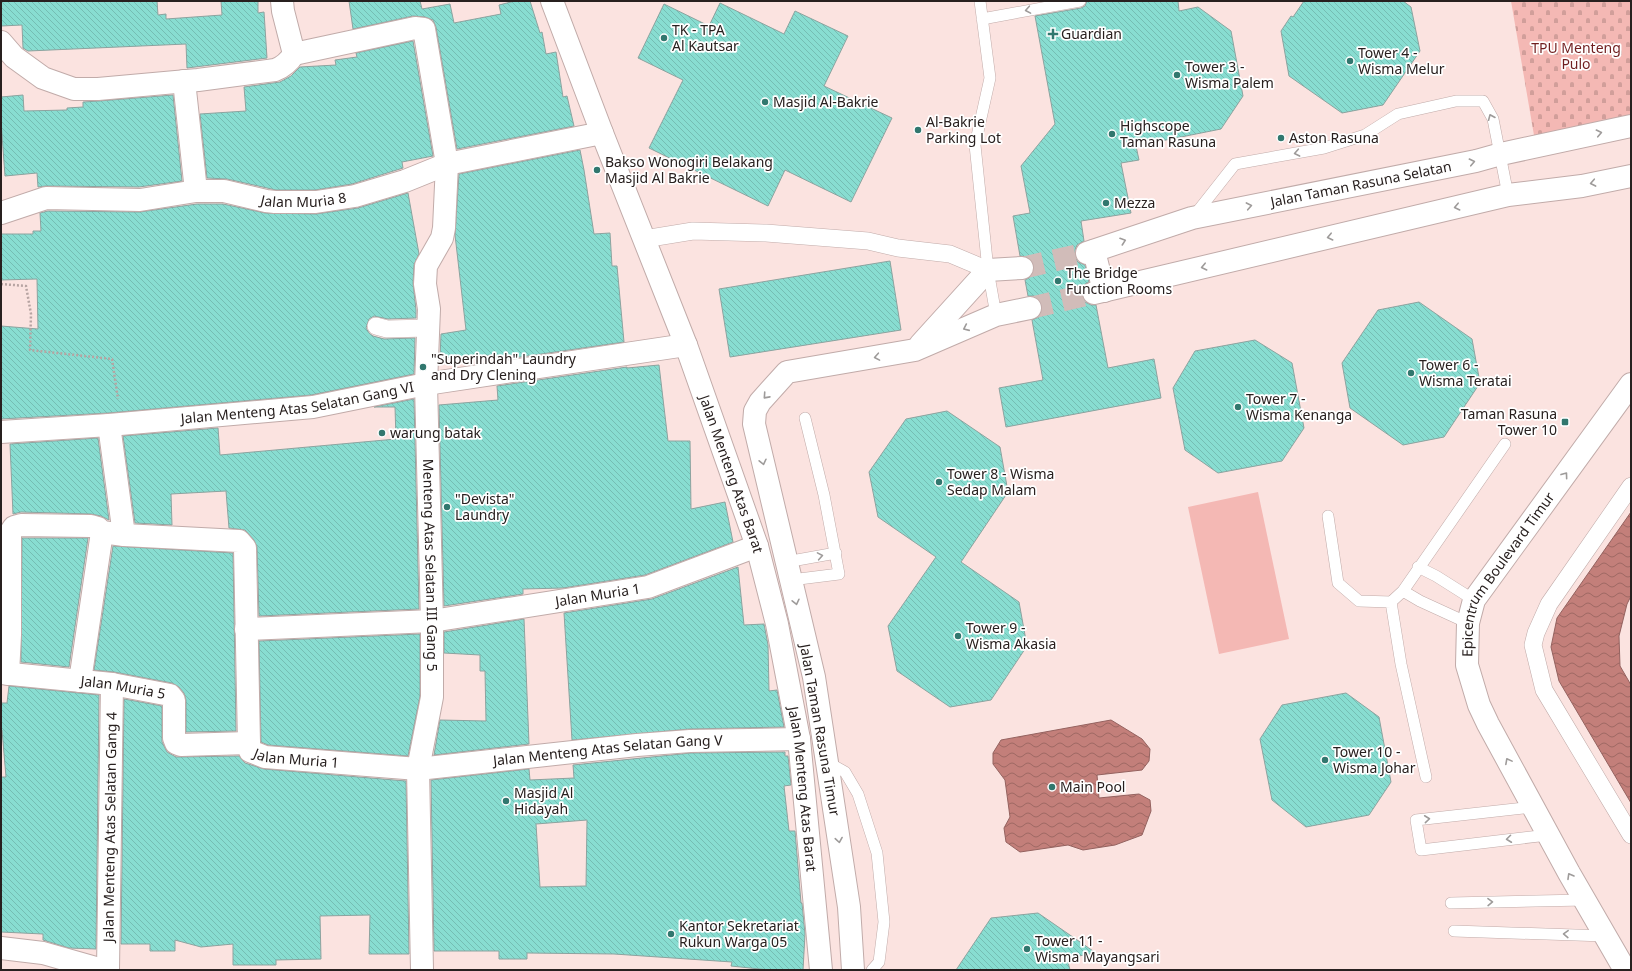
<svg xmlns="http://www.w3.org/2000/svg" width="1632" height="971" font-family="'Noto Sans',sans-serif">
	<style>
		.cemetery { fill: url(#cemetery-stones) }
		.pitch { fill: #f4b8b4 }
		.water { fill: url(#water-waves); stroke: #94625f }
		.building { fill: url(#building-back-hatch); stroke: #8ca39f; fill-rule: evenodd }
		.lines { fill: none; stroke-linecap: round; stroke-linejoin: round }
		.minor-tunnel { stroke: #d1bcb9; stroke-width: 22; stroke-dasharray: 22 11; stroke-linecap: butt }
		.service-casing { stroke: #c1aba9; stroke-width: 12 }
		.pedestrian-casing { stroke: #c1aba9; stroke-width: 18 }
		.minor-casing { stroke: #c1aba9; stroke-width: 24 }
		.tertiary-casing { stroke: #c1aba9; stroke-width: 24 }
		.secondary-casing { stroke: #c1aba9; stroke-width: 24 }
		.path { stroke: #b7a4a2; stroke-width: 2.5; stroke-dasharray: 2 2; stroke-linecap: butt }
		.service { stroke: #fff; stroke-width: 11 }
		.pedestrian { stroke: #fff; stroke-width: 17 }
		.minor { stroke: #fff; stroke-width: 22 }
		.tertiary { stroke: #fff; stroke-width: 22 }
		.secondary { stroke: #fff; stroke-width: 22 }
		.oneway { stroke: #9e9b9a }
		.poi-dot { fill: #31776e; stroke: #fff; stroke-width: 1.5 }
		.labels { text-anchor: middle; stroke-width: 3.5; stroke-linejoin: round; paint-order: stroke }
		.poi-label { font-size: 14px; fill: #28201f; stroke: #fff; text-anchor: start }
		.park-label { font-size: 14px; fill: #701e1f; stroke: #fff }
		.street-label { font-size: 14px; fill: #28201f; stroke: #fff }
	</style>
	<defs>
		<pattern id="cemetery-stones" width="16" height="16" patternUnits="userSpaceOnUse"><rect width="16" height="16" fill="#f4b8b4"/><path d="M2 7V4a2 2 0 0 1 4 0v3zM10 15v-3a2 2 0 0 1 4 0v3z" fill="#d19e9a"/></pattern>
		<pattern id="water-waves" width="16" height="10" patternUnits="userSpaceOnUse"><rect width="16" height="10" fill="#c37f7a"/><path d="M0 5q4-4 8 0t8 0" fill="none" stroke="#9e6863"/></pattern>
		<pattern id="building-back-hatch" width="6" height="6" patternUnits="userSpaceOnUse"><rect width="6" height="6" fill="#88ddd1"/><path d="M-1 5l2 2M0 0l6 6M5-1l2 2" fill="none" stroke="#75bdb3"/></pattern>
	</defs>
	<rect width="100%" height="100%" fill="#fbe3e0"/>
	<path class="cemetery" d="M1511 1H1631V126L1536 147Z"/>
	<path class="pitch" d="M1258 492 1289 639 1219 654 1188 507Z"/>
	<path class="water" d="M1631 512V596L1627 604 1619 636 1620 666 1631 685V803L1559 681 1551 647 1557 618Z
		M1111 720 1142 739 1150 749 1149 761 1142 770 1097 775 1099 798 1139 794 1150 800 1151 811 1142 835 1115 845 1083 850 1068 845 1020 852 1006 842 1004 828 1010 817 1005 780 993 764V753L1001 740Z"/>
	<path class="building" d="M1 1H157L158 15 166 14V19L222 15 221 1H258V13L264 12 267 58 187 68 186 44 28 51 23 48 22 25 1 26Z
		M349 1H420L422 9 450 4 454 23 501 14 499 5 515 1H530L540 33 542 32 546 54 556 52 563 97 567 96 574 126 457 149 436 27 433 20 425 17 413 16 353 29Z
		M1087 1H1178L1179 11 1198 7 1231 31 1243 96 1221 129 1136 146 1139 160 1121 163 1131 213 1081 221 1084 241 1077 245 1075 250V257L1078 262 1085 265 1089 282 1085 284 1082 289V295L1085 302 1091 305H1096L1108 368 1154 359 1161 398 1006 427 999 388 1043 380 1032 320 1039 317 1042 312V306L1039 299 1034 296H1028L1025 280 1029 278 1033 274 1034 267 1033 261 1028 257 1020 256 1013 216 1030 213 1021 166 1055 124 1035 16 1081 8 1085 6Z
		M1304 1H1403L1411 7 1420 51 1383 105 1342 113 1289 76 1281 31 1291 16 1293 17Z
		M720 3 784 34 795 11 848 36 824 86 892 118 851 202 785 170 768 206 649 148 683 80 638 58 664 4 709 26Z
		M413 41 433 156 402 162 403 168 352 184 315 190H276L227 179 207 178 200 114 246 111 244 87 280 82 291 76 300 67 336 65 335 60 357 57 356 53Z
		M23 95 24 111 67 110V108L83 107V102L99 101 173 95 182 181 139 187 46 186 38 187 37 173 5 176 1 121V97Z
		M580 150 584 170 594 234 610 233 612 266H617L624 342 493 361V355L440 358 441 334 466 330 455 235 459 174Z
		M408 193 419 254 414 265 413 283 416 310V318L388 319 374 316 369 319 366 328 369 333 373 336 384 339 415 338 414 374 311 395 108 413 1 419V326L38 329 37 279 1 280V234H33V231H41L40 213 48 211 140 212 197 204H223L265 213 316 214 358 208Z
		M890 261 901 330 730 357 719 289Z
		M1419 302 1472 339 1480 383 1444 437 1403 445 1350 408 1342 363 1378 310Z
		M1255 340 1292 363 1304 428 1282 461 1218 473 1185 450 1173 388 1195 351Z
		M659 365 668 441H690L691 509 725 502 733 542 645 575 563 588 523 589V594L444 606 439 405 498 400 497 386 627 367V368Z
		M414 399 419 609 259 616 257 547 254 540 245 530 229 528 226 491 171 494 172 525 135 523 123 436 218 428 220 455 396 439 395 407H374Z
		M947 411 1000 447 1008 492 961 562 1019 602 1027 646 991 700 950 707 897 671 888 626 936 557 878 517 869 472 906 419Z
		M98 438 109 520 101 516 91 514 21 512 13 514 10 444Z
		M22 538H88L69 667 21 662Z
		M113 546 233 553 236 731 186 732V700L184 693 179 687 172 683 114 672 94 670Z
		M738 567 744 625 764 624 768 645 769 691 777 690 784 727 689 729 572 740 564 613 652 599Z
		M524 619 529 744 434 755 440 720 486 721 485 671H480V655L444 653V632Z
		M420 634V696L408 756 268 745 261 742 259 641Z
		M9 686 99 695 96 949 69 948 43 940V934L1 932V777H6L2 730H1V703H7Z
		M1346 693 1379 717 1391 782 1369 815 1306 827 1272 800 1260 739 1282 705Z
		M124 699 162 706V742L167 752 176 757 239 756 245 763 264 769 406 781 409 954H369L370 915 320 916 321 959 276 960V965H233V944L201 947 175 940V951H150V944H121Z
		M785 752V756H788L791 785 784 786 789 831H795L801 903H802L805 934 803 970H769L731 966 732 962 614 954 527 953V959H499V951H434L431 780 529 769 530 780 574 778 573 765 691 753ZM587 820 586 886 540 887 536 824Z
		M1038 913 1096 953 1067 958 1070 970H956L991 918Z"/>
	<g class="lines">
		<path class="minor-tunnel" d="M1022 268 1087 253
			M1030 308 1094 293"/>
		<defs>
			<path id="service" d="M980 1 990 78 975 145 988 270 996 315
				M982 19 1080 1
				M1194 216 1235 164 1324 148 1365 135 1398 114 1456 101H1483L1493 119 1508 195
				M1328 516 1338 583 1359 601 1391 602
				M786 562 836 553
				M1418 567 1436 576 1474 600
				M791 580 839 574 824 495 805 418
				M1403 591 1420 601 1468 623
				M827 762 845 772 858 794 877 853 884 922 879 962 872 970
				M1426 777 1401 664 1391 602 1403 591 1505 444
				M1533 807 1416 820 1421 850 1548 835
				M1451 903 1585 900
				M1454 931 1605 936"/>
			<path id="pedestrian" d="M644 239 693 231 766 233 868 241 898 248 950 254 988 270
				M376 326 387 329 428 328
				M1631 486 1549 604 1536 633 1533 645 1544 690 1631 835"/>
			<g id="minor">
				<path d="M1 42 14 57 43 78 74 89H98L198 80 275 70C283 67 289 62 294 54L283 11 282 1"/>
				<path id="s1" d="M294 54 415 28 424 29 447 164 444 228 442 238 426 266 425 284 429 309 426 384 432 621V697L418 769 422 970"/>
				<path d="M184 81 196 191"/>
				<path id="s2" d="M1 213 46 198 140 200 196 191H224L266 201 275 202H316L355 196 405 181 447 164 602 133"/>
				<path d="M1094 251 1104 291"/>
				<path id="s3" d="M1087 253 1192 218 1476 161 1501 154 1631 126"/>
				<path d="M1094 293 1508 195 1582 186 1631 176"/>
				<path d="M920 345 988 270 1022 268"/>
				<path id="s4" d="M109 425 124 535 239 541 245 548 249 743 250 751 265 757 418 769 637 745 690 741 799 739"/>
				<path id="s5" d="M1 432 109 425 313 407 426 384 686 345"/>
				<path id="s6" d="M246 629 432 621 648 587 757 546"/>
				<path id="s7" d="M1 673 112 684 170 695 174 700V738L176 743 181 745 249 743"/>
				<path d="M8 674 10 635V533L14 527 21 525 91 526 98 528 102 532 124 535"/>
				<path d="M80 681 102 532"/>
				<path d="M1 948 43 953 103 970"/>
				<path id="s8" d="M108 970 112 684"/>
				<path d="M853 970 849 907 814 677 754 424 755 411 760 402 787 372 915 350 996 315 1030 308"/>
			</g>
			<g id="tertiary">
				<path id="s9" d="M552 1 602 133 686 345 757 546 777 624 799 739 821 970"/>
			</g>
			<g id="secondary">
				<path id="s10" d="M1625 970 1569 873 1488 724 1479 705 1467 665 1468 623 1474 600 1631 384"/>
			</g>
		</defs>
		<use href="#service" class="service-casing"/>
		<use href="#pedestrian" class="pedestrian-casing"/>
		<use href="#minor" class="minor-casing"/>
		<use href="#tertiary" class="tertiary-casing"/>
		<use href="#secondary" class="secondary-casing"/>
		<path class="path" d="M1 284 26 286 31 314 30 350 112 359 118 399"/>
		<use href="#service" class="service"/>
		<use href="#pedestrian" class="pedestrian"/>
		<use href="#minor" class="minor"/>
		<use href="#tertiary" class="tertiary"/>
		<use href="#secondary" class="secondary"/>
	</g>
	<defs><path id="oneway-chevron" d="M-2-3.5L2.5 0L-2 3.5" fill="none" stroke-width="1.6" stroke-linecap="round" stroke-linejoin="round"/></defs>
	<g class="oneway">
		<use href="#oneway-chevron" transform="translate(1028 10) rotate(170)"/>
		<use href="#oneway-chevron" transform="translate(1491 117) rotate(-113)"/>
		<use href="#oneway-chevron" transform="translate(1599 133) rotate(-12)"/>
		<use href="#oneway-chevron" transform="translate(1297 153) rotate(169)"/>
		<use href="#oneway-chevron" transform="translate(1472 162) rotate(-12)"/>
		<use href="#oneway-chevron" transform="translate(1593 183) rotate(169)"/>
		<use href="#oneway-chevron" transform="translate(1249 206) rotate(-11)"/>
		<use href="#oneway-chevron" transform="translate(1457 207) rotate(167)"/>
		<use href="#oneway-chevron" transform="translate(1330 237) rotate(167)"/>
		<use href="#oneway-chevron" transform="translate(1123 241) rotate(-19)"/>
		<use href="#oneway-chevron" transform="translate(1204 267) rotate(167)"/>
		<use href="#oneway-chevron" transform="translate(966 328) rotate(156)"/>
		<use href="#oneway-chevron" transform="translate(877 357) rotate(170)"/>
		<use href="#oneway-chevron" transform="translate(766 396) rotate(132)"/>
		<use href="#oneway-chevron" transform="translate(763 462) rotate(77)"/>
		<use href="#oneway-chevron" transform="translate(1565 475) rotate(-54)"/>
		<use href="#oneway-chevron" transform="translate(820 556) rotate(-10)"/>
		<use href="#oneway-chevron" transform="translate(796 602) rotate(77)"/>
		<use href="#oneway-chevron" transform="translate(1508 761) rotate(-118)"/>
		<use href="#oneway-chevron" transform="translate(1427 819) rotate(-6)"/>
		<use href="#oneway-chevron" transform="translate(1509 839) rotate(173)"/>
		<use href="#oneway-chevron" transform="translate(839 840) rotate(81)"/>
		<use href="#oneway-chevron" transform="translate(1570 876) rotate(-120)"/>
		<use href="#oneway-chevron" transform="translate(1490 902) rotate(-1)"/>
		<use href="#oneway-chevron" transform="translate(1566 934) rotate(-178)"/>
	</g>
	<g class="poi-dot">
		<path d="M1051 28h4v4h4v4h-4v4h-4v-4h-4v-4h4z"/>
		<circle cx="664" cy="38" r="4"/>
		<circle cx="1350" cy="61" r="4"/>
		<circle cx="1177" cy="75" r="4"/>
		<circle cx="765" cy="102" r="4"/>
		<circle cx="918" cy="130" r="4"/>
		<circle cx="1112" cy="134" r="4"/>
		<circle cx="1281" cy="138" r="4"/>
		<circle cx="597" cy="170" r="4"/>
		<circle cx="1106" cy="203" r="4"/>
		<circle cx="1058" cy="281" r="4"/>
		<circle cx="423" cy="367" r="4"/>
		<circle cx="1411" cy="373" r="4"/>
		<circle cx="1238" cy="407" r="4"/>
		<rect x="1561" y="418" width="8" height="8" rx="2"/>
		<circle cx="382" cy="433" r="4"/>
		<circle cx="939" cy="482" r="4"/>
		<circle cx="447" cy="507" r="4"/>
		<circle cx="958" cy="636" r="4"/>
		<circle cx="1325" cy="760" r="4"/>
		<circle cx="1052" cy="787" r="4"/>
		<circle cx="506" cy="801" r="4"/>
		<circle cx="671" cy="934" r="4"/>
		<circle cx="1027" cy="949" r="4"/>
	</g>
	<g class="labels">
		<g class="poi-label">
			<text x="672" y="35">TK - TPA<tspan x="672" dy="16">Al Kautsar</tspan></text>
			<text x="1061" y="39">Guardian</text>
			<text x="1358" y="58">Tower 4 -<tspan x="1358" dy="16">Wisma Melur</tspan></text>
			<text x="1185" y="72">Tower 3 -<tspan x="1185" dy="16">Wisma Palem</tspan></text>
			<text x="773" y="107">Masjid Al-Bakrie</text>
			<text x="926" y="127">Al-Bakrie<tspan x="926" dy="16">Parking Lot</tspan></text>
			<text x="1120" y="131">Highscope<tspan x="1120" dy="16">Taman Rasuna</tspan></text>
			<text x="1289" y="143">Aston Rasuna</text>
			<text x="605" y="167">Bakso Wonogiri Belakang<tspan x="605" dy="16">Masjid Al Bakrie</tspan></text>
			<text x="1114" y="208">Mezza</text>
			<text x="1066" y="278">The Bridge<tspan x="1066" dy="16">Function Rooms</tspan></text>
			<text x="431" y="364">"Superindah" Laundry<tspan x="431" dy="16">and Dry Clening</tspan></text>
			<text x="1419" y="370">Tower 6 -<tspan x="1419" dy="16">Wisma Teratai</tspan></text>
			<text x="1246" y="404">Tower 7 -<tspan x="1246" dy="16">Wisma Kenanga</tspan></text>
			<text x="1557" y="419" text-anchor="end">Taman Rasuna<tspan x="1557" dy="16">Tower 10</tspan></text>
			<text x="390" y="438">warung batak</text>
			<text x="947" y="479">Tower 8 - Wisma<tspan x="947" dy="16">Sedap Malam</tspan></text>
			<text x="455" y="504">"Devista"<tspan x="455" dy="16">Laundry</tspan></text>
			<text x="966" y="633">Tower 9 -<tspan x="966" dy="16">Wisma Akasia</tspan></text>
			<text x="1333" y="757">Tower 10 -<tspan x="1333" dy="16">Wisma Johar</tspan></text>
			<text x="1060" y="792">Main Pool</text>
			<text x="514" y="798">Masjid Al<tspan x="514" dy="16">Hidayah</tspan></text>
			<text x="679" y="931">Kantor Sekretariat<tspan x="679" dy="16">Rukun Warga 05</tspan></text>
			<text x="1035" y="946">Tower 11 -<tspan x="1035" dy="16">Wisma Mayangsari</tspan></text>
		</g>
		<g class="park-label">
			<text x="1576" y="53">TPU Menteng<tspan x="1576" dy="16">Pulo</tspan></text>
		</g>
		<g class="street-label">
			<text dy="5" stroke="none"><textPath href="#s3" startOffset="283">Jalan Taman Rasuna Selatan</textPath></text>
			<text dy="5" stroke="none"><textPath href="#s2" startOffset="307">Jalan Muria 8</textPath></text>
			<text dy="5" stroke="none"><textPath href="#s5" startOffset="298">Jalan Menteng Atas Selatan Gang VI</textPath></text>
			<text dy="5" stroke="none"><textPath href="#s9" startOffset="506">Jalan Menteng Atas Barat</textPath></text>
			<text dy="5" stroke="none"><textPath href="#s1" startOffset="676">Menteng Atas Selatan III Gang 5</textPath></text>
			<text dy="5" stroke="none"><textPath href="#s10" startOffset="447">Epicentrum Boulevard Timur</textPath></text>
			<text dy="5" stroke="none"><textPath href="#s6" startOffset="354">Jalan Muria 1</textPath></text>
			<text dy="5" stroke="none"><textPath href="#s7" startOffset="123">Jalan Muria 5</textPath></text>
			<text transform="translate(820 730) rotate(80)" y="5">Jalan Taman Rasuna Timur</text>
			<text dy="5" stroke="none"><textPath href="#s4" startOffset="799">Jalan Menteng Atas Selatan Gang V</textPath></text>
			<text dy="5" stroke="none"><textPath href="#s4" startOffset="486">Jalan Muria 1</textPath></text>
			<text dy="5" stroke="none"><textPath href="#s9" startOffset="830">Jalan Menteng Atas Barat</textPath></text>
			<text dy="5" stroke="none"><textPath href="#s8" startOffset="143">Jalan Menteng Atas Selatan Gang 4</textPath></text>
		</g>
	</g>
	<rect width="1632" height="971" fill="none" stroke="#28201f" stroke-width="4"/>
</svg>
